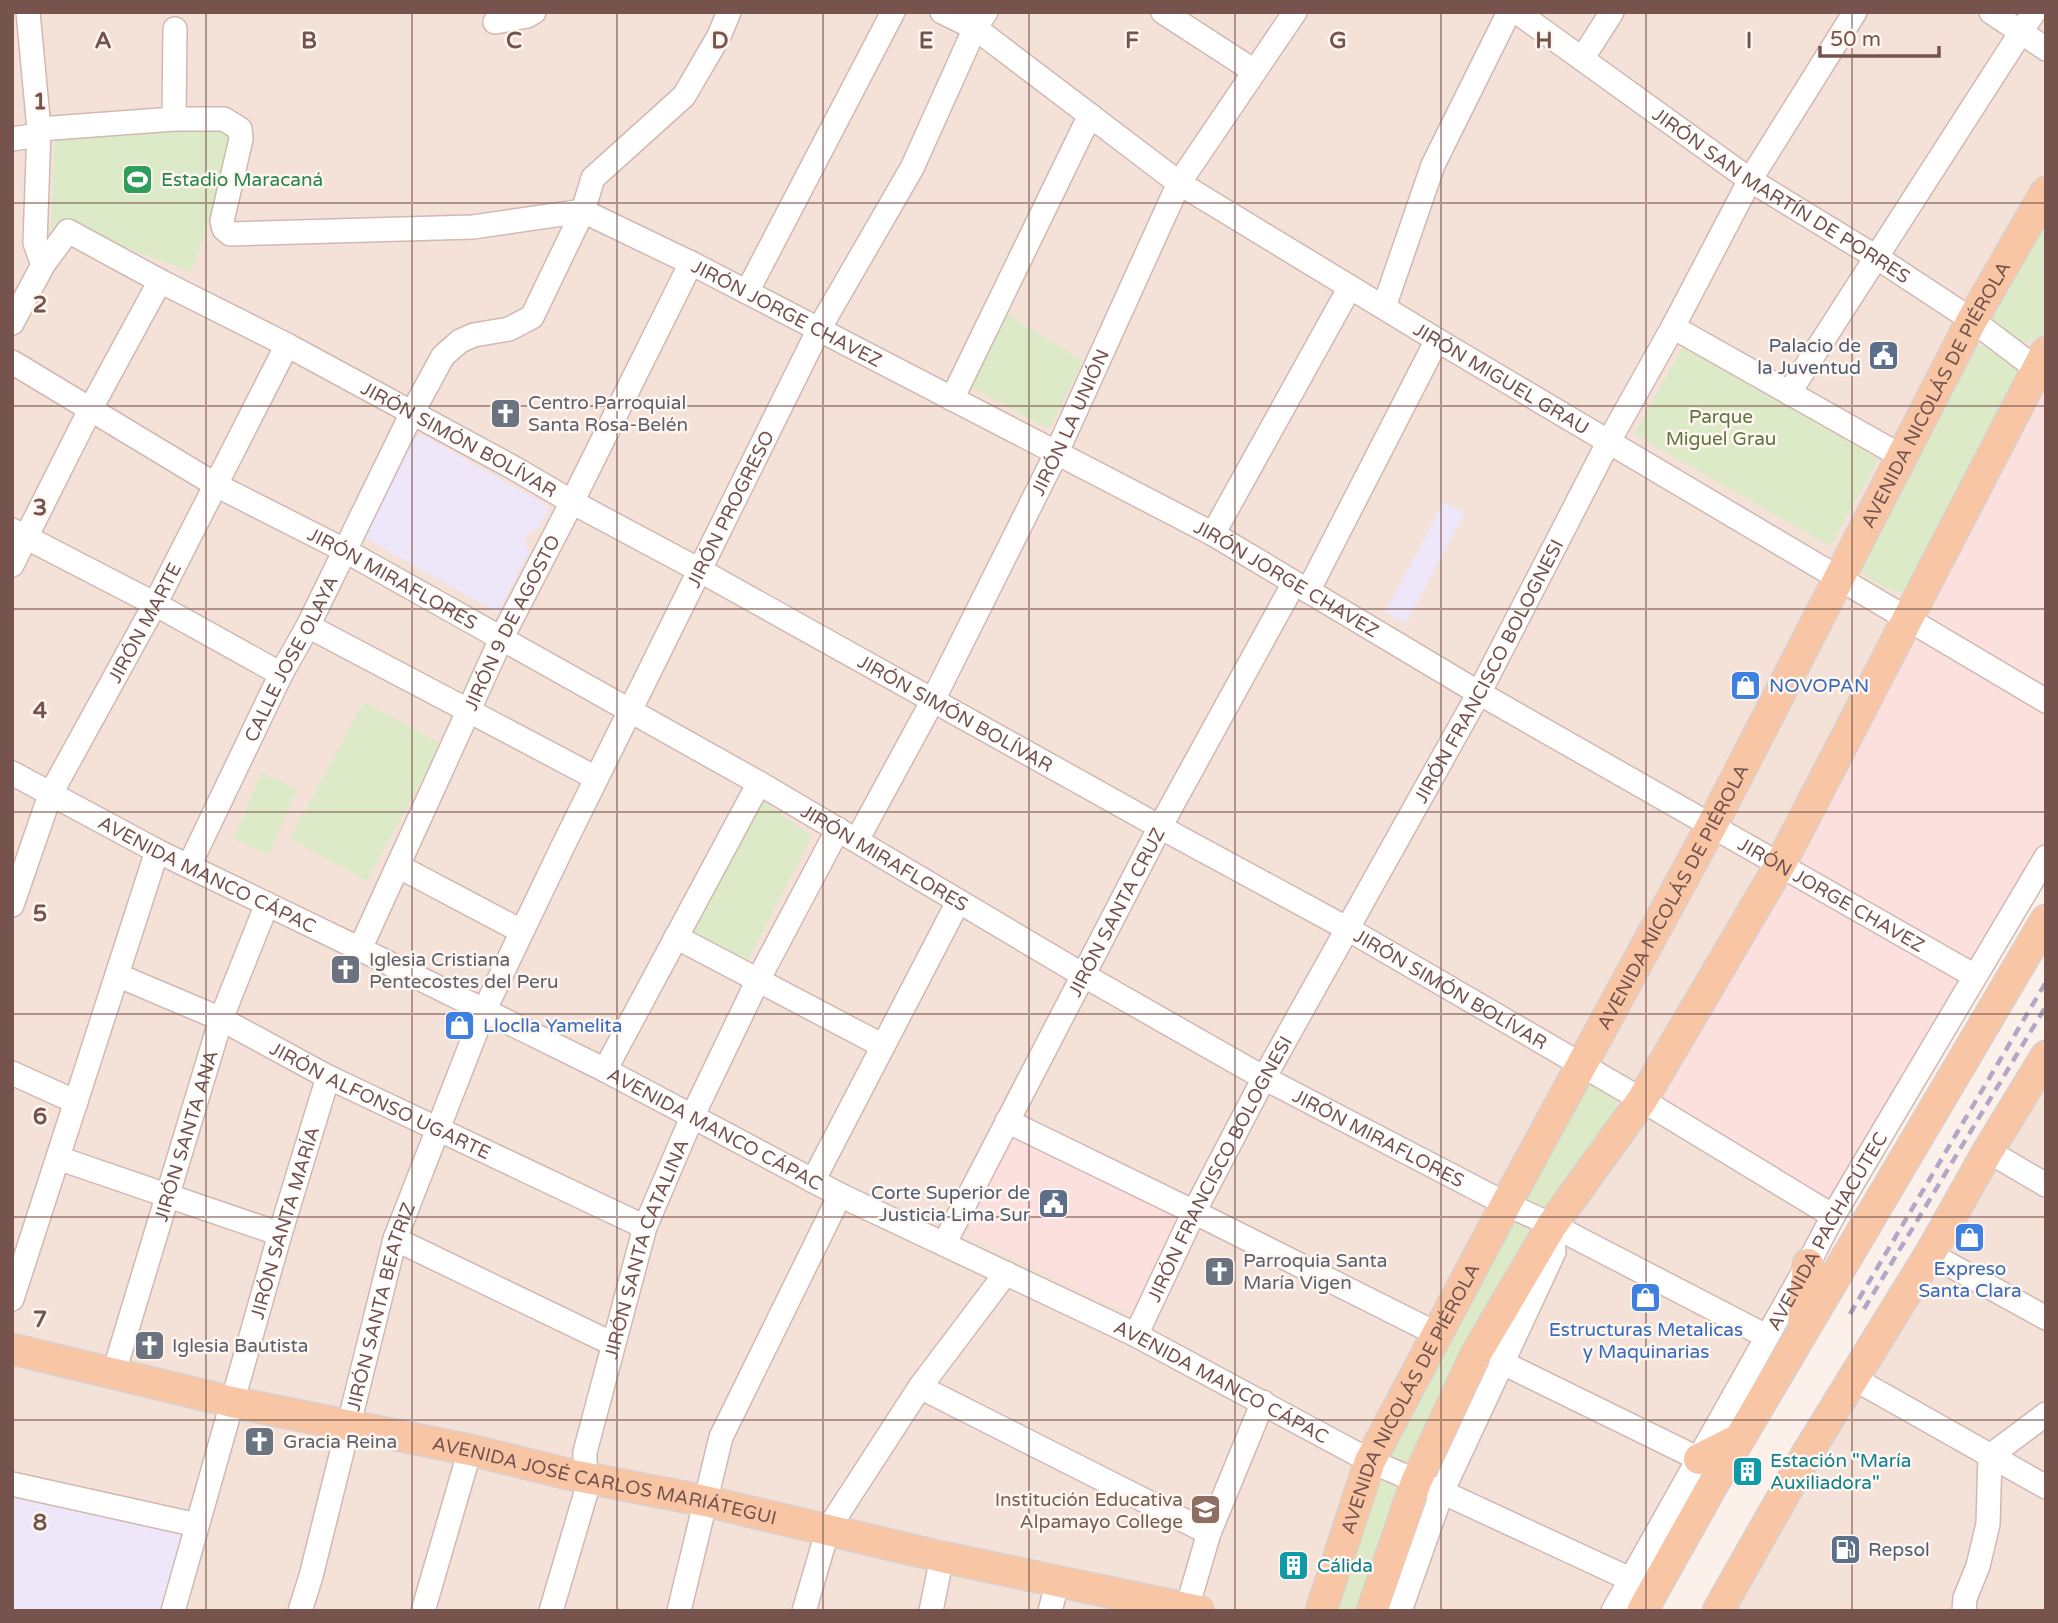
<svg xmlns="http://www.w3.org/2000/svg" width="2058" height="1623" font-family="'Varela Round',sans-serif">
	<style>
		.residential { fill: #f4e1d8 }
		.commercial { fill: #fce0de }
		.education { fill: #eee6f9 }
		.green { fill: #ddeac8 }
		.lines { fill: none; stroke-linecap: round; stroke-linejoin: round }
		.minor-casing { stroke: #d1b9b2; stroke-width: 26 }
		.major-casing { stroke: #d9cfcd; stroke-width: 33 }
		.minor { stroke: #fff; stroke-width: 23 }
		.major { stroke: #f8c6a5; stroke-width: 30 }
		.rail { stroke: #b1a7c7; stroke-width: 4.5; stroke-dasharray: 10 7; stroke-linecap: butt }
		.grid { fill: none; stroke: #77534d; stroke-width: 2; stroke-opacity: 0.55 }
		.labels { text-anchor: middle; stroke-width: 5; stroke-linejoin: round; paint-order: stroke }
		.leisure-label { font-size: 19px; fill: #27864d; stroke: #fff6f0; text-anchor: start }
		.street-label { font-size: 19px; fill: #77534d; stroke: #fff6f0 }
		.service-label { font-size: 19px; fill: #4e5e75; stroke: #fff6f0; text-anchor: end }
		.worship-label { font-size: 19px; fill: #5b616d; stroke: #fff6f0; text-anchor: start }
		.park-label { font-size: 19px; fill: #5e7642; stroke: #fff6f0 }
		.shop-label { font-size: 19px; fill: #366cbe; stroke: #fff6f0; text-anchor: start }
		.culture-label { font-size: 19px; fill: #0d838f; stroke: #fff6f0; text-anchor: start }
		.education-label { font-size: 19px; fill: #785e54; stroke: #fff6f0; text-anchor: end }
		.grid-label { font-size: 23px; text-anchor: middle; font-weight: bold; fill: #77534d; stroke: #fff6f0; stroke-width: 5; stroke-linejoin: round; paint-order: stroke }
	</style>
	<rect width="100%" height="100%" fill="#fcf1ea"/>
	<path class="residential" d="M12 12H2046V372L1845 1215 1778 1345 1629 1611H12Z
		M2046 1041V1611H1709L1904 1279Z"/>
	<path class="commercial" d="M2046 372V877L1845 1215 1647 1114Z
		M1012 1132 1179 1213 1133 1310 1124 1311 974 1235 969 1223Z"/>
	<path class="education" d="M421 434 550 507 539 529 530 531 525 541 529 552 498 613 363 537 409 442Z
		M1444 502 1465 513 1406 623 1385 612Z
		M12 1493 183 1532 186 1537 161 1611H12Z"/>
	<path class="green" d="M235 128 237 135 192 272 73 228 50 241 55 143 63 134Z
		M2046 206V329C2032 355 2002 335 1989 318Z
		M1003 311 1083 361 1049 429 968 386Z
		M1977 345C1991 348 2012 359 2019 372L1905 592C1890 593 1868 580 1859 568L1970 347Z
		M1683 347 1879 459 1830 546 1634 434Z
		M364 702 441 744 367 881 290 838Z
		M261 773 297 789 269 854 234 839Z
		M761 800 812 836 746 965 689 935Z
		M1593 1082 1616 1096V1112L1550 1211 1528 1204 1523 1198 1585 1084Z
		M1518 1220 1528 1229 1530 1234C1520 1255 1505 1274 1494 1295 1465 1348 1438 1401 1413 1456L1405 1462 1397 1460 1389 1453 1513 1221Z
		M1381 1481 1391 1484 1399 1491 1363 1611H1330L1377 1482Z"/>
	<g class="lines">
		<defs>
			<g id="minor">
				<path d="M28 12 39 129 35 243 43 265"/>
				<path id="s1" d="M942 12 975 28 1179 183 1437 340 2046 701"/>
				<path d="M1163 12 1254 71"/>
				<path id="s2" d="M1517 12 1750 180 1876 257 1972 320 2046 376"/>
				<path d="M1991 12 2046 49"/>
				<path d="M495 22 527 16 534 12"/>
				<path d="M1582 59 1612 12"/>
				<path d="M174 119 175 29"/>
				<path d="M39 129 174 119H224L240 129 241 139 222 221 224 229 230 234 473 227 583 211"/>
				<path d="M12 139 39 135"/>
				<path id="s3" d="M583 211 691 263 1213 534 1479 693 1973 975"/>
				<path d="M747 292 893 12"/>
				<path d="M1384 307 1433 165 1509 12"/>
				<path id="s4" d="M12 323 43 265 68 231 160 281 287 345 514 468 572 502 701 571 1160 827 1348 929 1642 1100 1833 1216"/>
				<path d="M1673 327 1901 456"/>
				<path id="s5" d="M12 362 216 485 344 550 759 783 1083 975 1264 1078 1506 1204 1552 1225 1766 1336"/>
				<path d="M1789 393 2034 12"/>
				<path d="M952 399 1090 115"/>
				<path d="M12 530 155 604 281 674"/>
				<path d="M1213 534 1350 287"/>
				<path d="M12 565 91 408 160 281"/>
				<path d="M1308 591 1437 340"/>
				<path d="M308 626 596 778"/>
				<path id="s6" d="M12 773 157 851 360 949 605 1070 840 1195 1136 1335 1370 1461 1442 1492 1632 1580"/>
				<path id="s7" d="M857 840 932 702 1056 454 1179 183 1295 12"/>
				<path id="s8" d="M189 866 281 674 308 626 412 413 443 356 460 341 474 335 509 329 532 317 583 211 593 178 684 96 719 36 729 12"/>
				<path d="M398 866 521 931"/>
				<path id="s9" d="M12 905 50 795 155 604 287 345"/>
				<path d="M676 937 883 1046"/>
				<path id="s10" d="M360 949 502 637 572 502 691 263"/>
				<path id="s11" d="M117 975 221 1019 328 1077 645 1227"/>
				<path d="M605 1070 759 783"/>
				<path d="M12 1073 76 1102"/>
				<path d="M1007 1121 1194 1212 1437 1334"/>
				<path d="M1988 1151 2046 1185"/>
				<path d="M58 1158 280 1234"/>
				<path d="M813 1181 958 902"/>
				<path d="M395 1239 613 1344"/>
				<path id="s12" d="M944 1244 1160 827 1294 583"/>
				<path d="M1930 1254 2046 1318"/>
				<path d="M12 1299 157 851"/>
				<path id="s13" d="M1136 1335 1194 1212 1264 1078 1479 693 1609 441 1673 327 1750 180 1855 12"/>
				<path d="M1501 1362 1699 1459"/>
				<path id="s14" d="M114 1372 221 1019 267 904"/>
				<path d="M1853 1378 2046 1487"/>
				<path d="M920 1387 1209 1533"/>
				<path d="M12 1484 197 1525"/>
				<path d="M1187 1608 1209 1533 1263 1402"/>
				<path id="s15" d="M173 1611 280 1234 328 1077"/>
				<path id="s16" d="M300 1611 311 1576 395 1239 484 1011 561 850 819 329 912 168 975 28 986 12"/>
				<path d="M423 1611 470 1450"/>
				<path id="s17" d="M551 1611 590 1479 585 1464V1452L645 1227 693 1115 757 982 838 829"/>
				<path d="M679 1611 721 1437 840 1195"/>
				<path d="M804 1611 828 1529 920 1387 1006 1273"/>
				<path d="M931 1611 942 1557"/>
				<path d="M1050 1611 1058 1580"/>
				<path d="M1400 1611 1442 1492 1554 1252 1552 1225"/>
				<path id="s18" d="M1613 1611 1808 1264 1833 1216 2046 857"/>
				<path d="M1964 1611 1965 1598 1978 1566 1988 1524 1990 1456 2046 1414"/>
			</g>
			<g id="major">
				<path d="M1803 1323 1808 1264"/>
				<path id="s19" d="M12 1349 232 1402 470 1450 572 1475 705 1501 942 1557 1199 1611"/>
				<path d="M1699 1459 1739 1439"/>
				<path id="s20" d="M1321 1611 1370 1461 1506 1204 1712 825 1972 320 2046 192"/>
				<path d="M1372 1611 1416 1482 1476 1354 1552 1225 1642 1100 1780 865 2046 352"/>
				<path d="M1642 1611 1721 1470 2046 920"/>
				<path d="M1718 1611 1808 1452 1930 1254 1988 1151 2046 1056"/>
			</g>
		</defs>
		<use href="#minor" class="minor-casing"/>
		<use href="#major" class="major-casing"/>
		<use href="#minor" class="minor"/>
		<use href="#major" class="major"/>
		<path class="rail" d="M1864 1309 2046 1006
			M1850 1314 2046 982"/>
	</g>
	<path class="grid" d="M206 12V1611M412 12V1611M617 12V1611M823 12V1611M1029 12V1611M1235 12V1611M1441 12V1611M1646 12V1611M1852 12V1611M12 203H2046M12 406H2046M12 609H2046M12 812H2046M12 1014H2046M12 1217H2046M12 1420H2046"/>
	<defs>
		<symbol id="stadium-square" viewBox="-11 -11 22 22"><rect x="-9" y="-9" width="18" height="18" rx="4" fill="#2e9e5b" stroke="#fff6f0"/><path d="M0-5a6.5 5 0 1 0 0 10a6.5 5 0 1 0 0-10ZM-3.5-1.8h7v3.6h-7Z" fill="#fff"/></symbol>
		<symbol id="civic-square" viewBox="-11 -11 22 22"><rect x="-9" y="-9" width="18" height="18" rx="4" fill="#5c6f8a" stroke="#fff6f0"/><path d="M-.6-6.5H3V-4.5H.6V-3L4-1V1h2V6H-6V1h2V-1L-.6-3ZM-1.2 2.5V6h2.4V2.5Z" fill="#fff"/></symbol>
		<symbol id="church-square" viewBox="-11 -11 22 22"><rect x="-9" y="-9" width="18" height="18" rx="4" fill="#6b7280" stroke="#fff6f0"/><path d="M-1.2-6h2.4v3.5h3.3v2.4h-3.3V6h-2.4V-.1h-3.3v-2.4h3.3Z" fill="#fff"/></symbol>
		<symbol id="shop-square" viewBox="-11 -11 22 22"><rect x="-9" y="-9" width="18" height="18" rx="4" fill="#3f7fe0" stroke="#fff6f0"/><path d="M-5-2.5h2.3a2.7 3.5 0 0 1 5.4 0H5L5.5 6h-11ZM-1.5-2.5h3a1.5 2.3 0 0 0-3 0Z" fill="#fff"/></symbol>
		<symbol id="building-square" viewBox="-11 -11 22 22"><rect x="-9" y="-9" width="18" height="18" rx="4" fill="#0f9aa8" stroke="#fff6f0"/><path d="M-4-6H4V6H1V3H-1V6H-4ZM-2.5-4.3h1.7v1.8h-1.7ZM.8-4.3h1.7v1.8H.8ZM-2.5-1h1.7V.8h-1.7ZM.8-1h1.7V.8H.8Z" fill="#fff"/></symbol>
		<symbol id="school-square" viewBox="-11 -11 22 22"><rect x="-9" y="-9" width="18" height="18" rx="4" fill="#8d6e63" stroke="#fff6f0"/><path d="M0-5L7-2L0 1L-7-2ZM-4 1L0 2.5L4 1V4Q0 6-4 4Z" fill="#fff"/></symbol>
		<symbol id="fuel-square" viewBox="-11 -11 22 22"><rect x="-9" y="-9" width="18" height="18" rx="4" fill="#5c6f8a" stroke="#fff6f0"/><path d="M-5.5-6h7V0h2V4h1.3V-2.5L3-4.5l.8-.8L6-3V5H2.5V1h-1V6h-7ZM-4.2-4.7v3.2H.2V-4.7Z" fill="#fff"/></symbol>
	</defs>
	<g fill-rule="evenodd">
		<use href="#stadium-square" x="120" y="162" width="35" height="35"/>
		<use href="#civic-square" x="1866" y="338" width="35" height="35"/>
		<use href="#church-square" x="488" y="396" width="35" height="35"/>
		<use href="#shop-square" x="1728" y="668" width="35" height="35"/>
		<use href="#church-square" x="328" y="952" width="35" height="35"/>
		<use href="#shop-square" x="442" y="1008" width="35" height="35"/>
		<use href="#civic-square" x="1036" y="1186" width="35" height="35"/>
		<use href="#shop-square" x="1952" y="1220" width="35" height="35"/>
		<use href="#church-square" x="1202" y="1254" width="35" height="35"/>
		<use href="#shop-square" x="1628" y="1280" width="35" height="35"/>
		<use href="#church-square" x="132" y="1328" width="35" height="35"/>
		<use href="#church-square" x="242" y="1424" width="35" height="35"/>
		<use href="#building-square" x="1730" y="1454" width="35" height="35"/>
		<use href="#school-square" x="1188" y="1492" width="35" height="35"/>
		<use href="#fuel-square" x="1828" y="1532" width="35" height="35"/>
		<use href="#building-square" x="1276" y="1548" width="35" height="35"/>
	</g>
	<g class="labels">
		<g class="leisure-label">
			<text x="161" y="186">Estadio Maracaná</text>
		</g>
		<g class="street-label">
			<text dy="7" stroke="none"><textPath href="#s2" startOffset="322">JIRÓN SAN MARTÍN DE PORRES</textPath></text>
			<text dy="7" stroke="none"><textPath href="#s3" startOffset="228">JIRÓN JORGE CHAVEZ</textPath></text>
			<text dy="7" stroke="none"><textPath href="#s1" startOffset="670">JIRÓN MIGUEL GRAU</textPath></text>
			<text dy="7" stroke="none"><textPath href="#s20" startOffset="1365">AVENIDA NICOLÁS DE PIÉROLA</textPath></text>
			<text dy="7" stroke="none"><textPath href="#s7" startOffset="469">JIRÓN LA UNIÓN</textPath></text>
			<text dy="7" stroke="none"><textPath href="#s4" startOffset="551">JIRÓN SIMÓN BOLÍVAR</textPath></text>
			<text dy="7" stroke="none"><textPath href="#s16" startOffset="1188">JIRÓN PROGRESO</textPath></text>
			<text dy="7" stroke="none"><textPath href="#s5" startOffset="438">JIRÓN MIRAFLORES</textPath></text>
			<text dy="7" stroke="none"><textPath href="#s3" startOffset="794">JIRÓN JORGE CHAVEZ</textPath></text>
			<text dy="7" stroke="none"><textPath href="#s10" startOffset="360">JIRÓN 9 DE AGOSTO</textPath></text>
			<text dy="7" stroke="none"><textPath href="#s9" startOffset="313">JIRÓN MARTE</textPath></text>
			<text dy="7" stroke="none"><textPath href="#s8" startOffset="231">CALLE JOSE OLAYA</textPath></text>
			<text dy="7" stroke="none"><textPath href="#s13" startOffset="752">JIRÓN FRANCISCO BOLOGNESI</textPath></text>
			<text dy="7" stroke="none"><textPath href="#s4" startOffset="1118">JIRÓN SIMÓN BOLÍVAR</textPath></text>
			<text dy="7" stroke="none"><textPath href="#s5" startOffset="1004">JIRÓN MIRAFLORES</textPath></text>
			<text dy="7" stroke="none"><textPath href="#s6" startOffset="220">AVENIDA MANCO CÁPAC</textPath></text>
			<text dy="7" stroke="none"><textPath href="#s3" startOffset="1424">JIRÓN JORGE CHAVEZ</textPath></text>
			<text dy="7" stroke="none"><textPath href="#s20" startOffset="798">AVENIDA NICOLÁS DE PIÉROLA</textPath></text>
			<text dy="7" stroke="none"><textPath href="#s12" startOffset="374">JIRÓN SANTA CRUZ</textPath></text>
			<text dy="7" stroke="none"><textPath href="#s4" startOffset="1685">JIRÓN SIMÓN BOLÍVAR</textPath></text>
			<text dy="7" stroke="none"><textPath href="#s11" startOffset="292">JIRÓN ALFONSO UGARTE</textPath></text>
			<text dy="7" stroke="none"><textPath href="#s6" startOffset="788">AVENIDA MANCO CÁPAC</textPath></text>
			<text dy="7" stroke="none"><textPath href="#s14" startOffset="247">JIRÓN SANTA ANA</textPath></text>
			<text dy="7" stroke="none"><textPath href="#s5" startOffset="1572">JIRÓN MIRAFLORES</textPath></text>
			<text dy="7" stroke="none"><textPath href="#s13" startOffset="186">JIRÓN FRANCISCO BOLOGNESI</textPath></text>
			<text dy="7" stroke="none"><textPath href="#s15" startOffset="404">JIRÓN SANTA MARÍA</textPath></text>
			<text dy="7" stroke="none"><textPath href="#s18" startOffset="436">AVENIDA PACHACÚTEC</textPath></text>
			<text dy="7" stroke="none"><textPath href="#s17" startOffset="378">JIRÓN SANTA CATALINA</textPath></text>
			<text dy="7" stroke="none"><textPath href="#s16" startOffset="315">JIRÓN SANTA BEATRIZ</textPath></text>
			<text dy="7" stroke="none"><textPath href="#s6" startOffset="1354">AVENIDA MANCO CÁPAC</textPath></text>
			<text dy="7" stroke="none"><textPath href="#s20" startOffset="231">AVENIDA NICOLÁS DE PIÉROLA</textPath></text>
			<text dy="7" stroke="none"><textPath href="#s19" startOffset="607">AVENIDA JOSÉ CARLOS MARIÁTEGUI</textPath></text>
		</g>
		<g class="service-label">
			<text x="1861" y="352">Palacio de<tspan x="1861" dy="22">la Juventud</tspan></text>
			<text x="1030" y="1199">Corte Superior de<tspan x="1030" dy="22">Justicia Lima Sur</tspan></text>
			<text x="1868" y="1556" text-anchor="start">Repsol</text>
		</g>
		<g class="worship-label">
			<text x="528" y="409">Centro Parroquial<tspan x="528" dy="22">Santa Rosa-Belén</tspan></text>
			<text x="369" y="966">Iglesia Cristiana<tspan x="369" dy="22">Pentecostes del Peru</tspan></text>
			<text x="1243" y="1267">Parroquia Santa<tspan x="1243" dy="22">María Vigen</tspan></text>
			<text x="172" y="1352">Iglesia Bautista</text>
			<text x="283" y="1448">Gracia Reina</text>
		</g>
		<g class="park-label">
			<text x="1721" y="423">Parque<tspan x="1721" dy="22">Miguel Grau</tspan></text>
		</g>
		<g class="shop-label">
			<text x="1769" y="692">NOVOPAN</text>
			<text x="483" y="1032">Lloclla Yamelita</text>
			<text x="1970" y="1275" text-anchor="middle">Expreso<tspan x="1970" dy="22">Santa Clara</tspan></text>
			<text x="1646" y="1336" text-anchor="middle">Estructuras Metalicas<tspan x="1646" dy="22">y Maquinarias</tspan></text>
		</g>
		<g class="culture-label">
			<text x="1770" y="1467">Estación "María<tspan x="1770" dy="22">Auxiliadora"</tspan></text>
			<text x="1317" y="1572">Cálida</text>
		</g>
		<g class="education-label">
			<text x="1183" y="1506">Institución Educativa<tspan x="1183" dy="22">Alpamayo College</tspan></text>
		</g>
	</g>
	<g class="grid-label">
		<text x="103" y="48">A</text>
		<text x="309" y="48">B</text>
		<text x="514" y="48">C</text>
		<text x="720" y="48">D</text>
		<text x="926" y="48">E</text>
		<text x="1132" y="48">F</text>
		<text x="1338" y="48">G</text>
		<text x="1544" y="48">H</text>
		<text x="1749" y="48">I</text>
		<text x="40" y="109">1</text>
		<text x="40" y="312">2</text>
		<text x="40" y="515">3</text>
		<text x="40" y="718">4</text>
		<text x="40" y="921">5</text>
		<text x="40" y="1124">6</text>
		<text x="40" y="1327">7</text>
		<text x="40" y="1530">8</text>
	</g>
	<rect width="2058" height="1623" fill="none" stroke="#77534d" stroke-width="28"/>
	<path d="M1820 46v10h119v-10" fill="none" stroke="#77534d" stroke-width="3.5"/>
	<text x="1830" y="46" font-size="21" fill="#77534d" stroke="#fff6f0" stroke-width="5" paint-order="stroke">50 m</text>
</svg>
